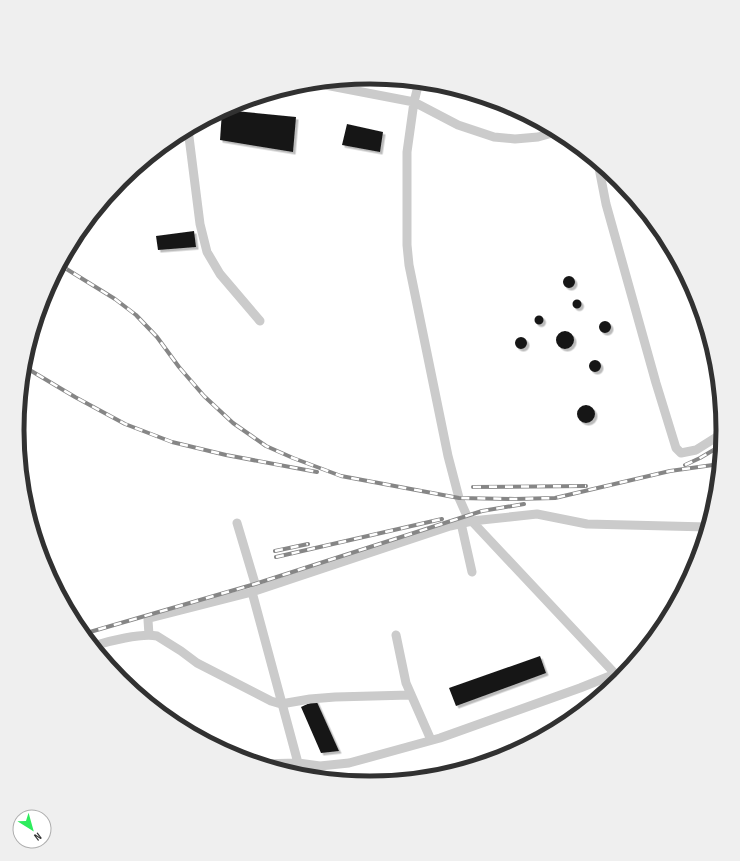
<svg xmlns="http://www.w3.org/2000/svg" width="740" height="861" font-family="'Sofia Sans Condensed',sans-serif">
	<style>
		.building { fill: #181818; filter: url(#shadow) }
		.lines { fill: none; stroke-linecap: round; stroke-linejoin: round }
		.minor { stroke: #cbcbcb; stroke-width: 9 }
		.rail-casing { stroke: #868686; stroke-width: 4 }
		.rail { stroke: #fff; stroke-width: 2.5; stroke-dasharray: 8; stroke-linecap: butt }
		.rim { fill: none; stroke: #313131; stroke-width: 5 }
	</style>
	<defs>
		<filter id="shadow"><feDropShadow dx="2.5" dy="2.5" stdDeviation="0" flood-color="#0004"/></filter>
	</defs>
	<rect width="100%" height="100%" fill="#fff"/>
	<path class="building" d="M225 110 296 117 293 152 220 140 222 111Z
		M347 124 383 132 380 152 342 145Z
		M194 231 196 247 158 250 156 236Z
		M563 282a6 6 0 1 1 12 0a6 6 0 1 1-12 0Z
		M572.5 304a4.5 4.5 0 1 1 9 0a4.5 4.5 0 1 1-9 0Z
		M534.5 320a4.5 4.5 0 1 1 9 0a4.5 4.5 0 1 1-9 0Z
		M599 327a6 6 0 1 1 12 0a6 6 0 1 1-12 0Z
		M556 340a9 9 0 1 1 18 0a9 9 0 1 1-18 0Z
		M515 343a6 6 0 1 1 12 0a6 6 0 1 1-12 0Z
		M589 366a6 6 0 1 1 12 0a6 6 0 1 1-12 0Z
		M577 414a9 9 0 1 1 18 0a9 9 0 1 1-18 0Z
		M540 656 546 673 456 706 449 688Z
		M316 700 339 751 321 753 301 707Z"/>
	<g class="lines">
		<path class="minor" d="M419 82 414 102 407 152V245L409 265 448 456 459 498 467 516 620 679
			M315 83 414 102 458 125 494 137 515 139 538 137 556 132
			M188 129 200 224 207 252 220 274 260 321
			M598 163 606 204 656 383 676 448 681 453 696 450 723 433
			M237 523 257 590
			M461 523 472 572
			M703 527V542
			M51 577V579
			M149 635 148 620 150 618 252 592
			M396 635 406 683 431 740
			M93 646C109 641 141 633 157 636L181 651 197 663 271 701 281 704 310 699 335 697 410 695
			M615 674 580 688 440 738 349 763 320 766 298 763 252 592 450 526 472 521 537 514 587 524 708 527
			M258 764 298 763"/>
		<defs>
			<path id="rail" d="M60 265 115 299 136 315 157 337 179 367 204 396 233 423 266 446 293 458 341 476 459 498 515 499 555 498 670 471 720 464
				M23 366 75 397 125 424 172 442 226 455 317 472
				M685 465 700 458 722 445
				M473 487 586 486
				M275 551 308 544
				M276 557 442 519
				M83 634 255 584 482 511 524 504"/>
		</defs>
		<use href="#rail" class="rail-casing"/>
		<use href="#rail" class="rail"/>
	</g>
	<path d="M0 0H740V861H0ZM24 430a346 346 0 1 1 692 0a346 346 0 1 1-692 0Z" fill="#efefef" fill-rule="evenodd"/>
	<path class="rim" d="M24 430a346 346 0 1 1 692 0a346 346 0 1 1-692 0Z"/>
	<g transform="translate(32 829) rotate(143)"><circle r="19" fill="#ffffff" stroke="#adadad"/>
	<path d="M0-3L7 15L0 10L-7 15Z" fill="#2eec5d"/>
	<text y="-6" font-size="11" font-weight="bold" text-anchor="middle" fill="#313131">N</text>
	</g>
</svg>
